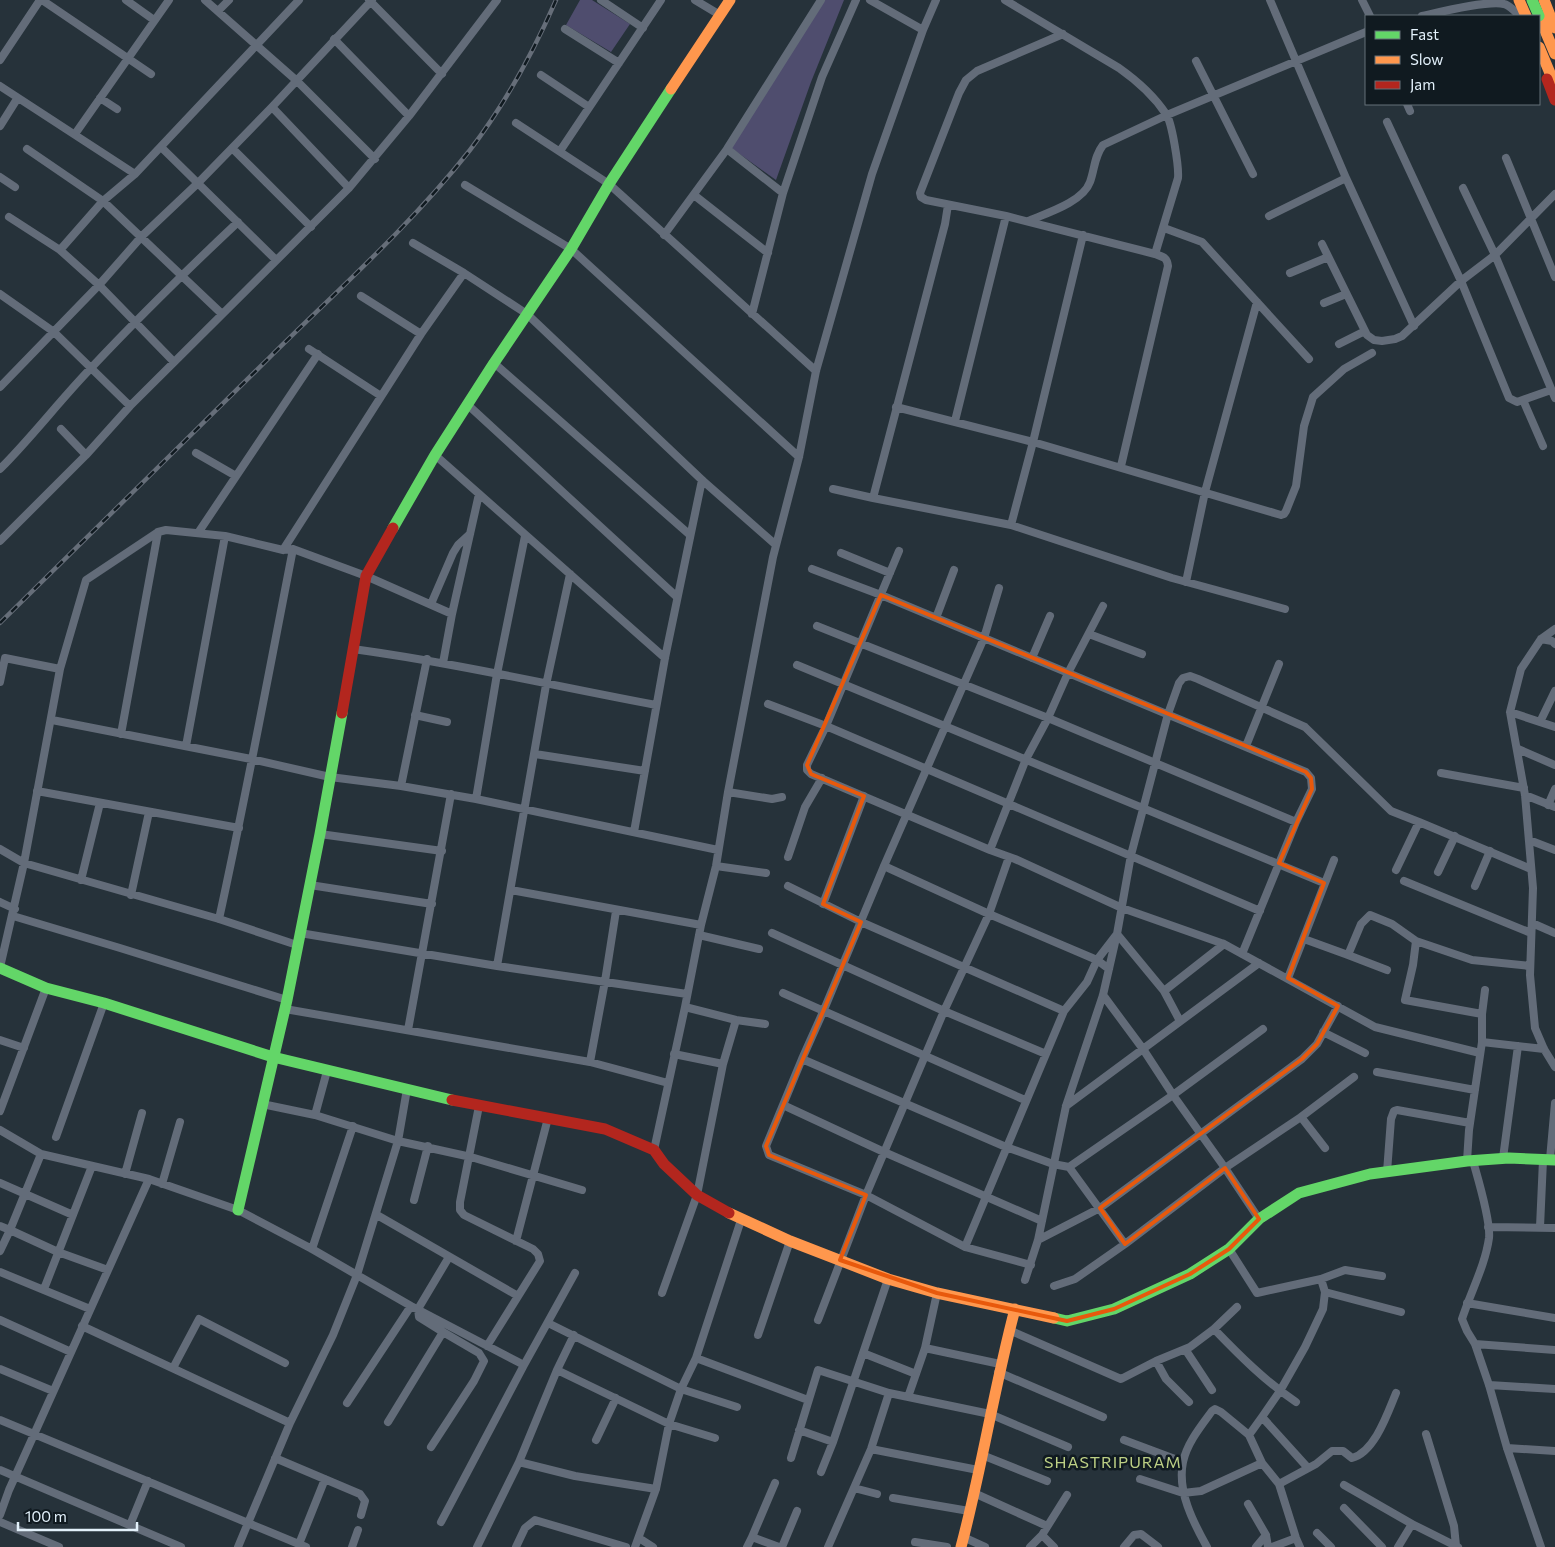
<svg xmlns="http://www.w3.org/2000/svg" width="1555" height="1547" font-family="Commissioner,sans-serif">
	<style>
		.green { fill: #4f4d6e }
		.lines { fill: none; stroke-linecap: round; stroke-linejoin: round }
		.street { stroke: #636c79; stroke-width: 8 }
		.fast { stroke: #63d668; stroke-width: 11 }
		.slow { stroke: #ff974d; stroke-width: 11 }
		.jam { stroke: #b3261e; stroke-width: 11 }
		.rail-casing { stroke: #666e79; stroke-width: 4.5 }
		.rail { stroke: #101a20; stroke-width: 2.5; stroke-dasharray: 8; stroke-linecap: butt }
		.fast-bridge { stroke: #63d668; stroke-width: 11 }
		.slow-bridge { stroke: #ff974d; stroke-width: 11 }
		.marked { fill: none; stroke: #e8590c; stroke-width: 4; stroke-linejoin: round }
		.labels { text-anchor: middle; stroke-width: 5; stroke-linejoin: round; paint-order: stroke }
		.neighbourhood-label { font-size: 16px; letter-spacing: 1px; fill: #bdd085; stroke: #101a20 }
	</style>
	<rect width="100%" height="100%" fill="#26323a"/>
	<path class="green" d="M580 0H592L630 24 611 52 566 25Z
		M822 0H844L811 82 776 180 727 145Z"/>
	<g class="lines">
		<path class="street" d="M42 0 151 74
			M126 0 154 20
			M205 0 297 81 375 159
			M369 0 442 74
			M601 0 643 28
			M695 0 720 15
			M870 0 923 30
			M1005 0 1119 68C1136 80 1154 96 1166 114 1172 122 1179 167 1178 178L1155 254
			M1362 0 1370 16
			M218 11 229 0
			M1422 16C1440 12 1488 0 1504 4 1509 5 1513 10 1517 13L1524 10
			M565 29 619 63
			M1063 34 977 71 966 80 959 93 920 193 921 197 926 200 1006 216 1155 254C1163 257 1167 257 1168 266L1121 466
			M334 39 409 116
			M0 60 40 0
			M1196 61 1253 174
			M541 75 589 107
			M0 86 135 174
			M100 98 117 109
			M1407 104 1410 111
			M272 107 349 188
			M1387 122 1461 281 1509 398 1517 402 1551 390
			M516 123 609 184 816 371
			M0 126 17 99
			M75 134 169 0
			M161 147 276 260
			M232 148 311 227
			M27 149 103 201 222 314
			M727 149 783 193
			M560 151 661 0
			M1506 158 1555 277
			M0 177 15 187
			M1346 178 1414 326
			M465 185 571 249 799 457
			M1463 188 1495 255 1555 398
			M694 195 768 253
			M948 205 945 224 873 498 1011 525 1172 578 1285 609
			M1269 216 1346 178 1270 0
			M9 217 60 250 99 285 174 362
			M1028 221C1047 213 1083 202 1090 182 1095 168 1094 157 1103 145L1167 115 1366 32
			M1164 228 1202 242 1309 359
			M664 235 727 149 821 0
			M413 243 464 273 527 314 702 480 776 545
			M1322 244 1367 335 1374 340 1382 341 1395 339 1402 336 1461 281 1495 255 1555 194
			M60 250 103 201 135 174 299 0
			M1290 273 1328 257
			M0 294 54 332 130 406
			M361 296 421 334
			M1324 303 1346 294
			M752 314 783 193 822 77 856 0
			M1339 344 1365 331
			M309 349 381 396
			M494 363 690 535
			M0 387 99 285 142 236 198 183 272 107 372 0
			M1523 400 1543 446
			M468 405 677 597
			M896 407 1033 442 1281 515 1284 514 1286 511 1296 486 1304 426 1313 397 1344 369 1372 353
			M955 421 1006 216
			M61 429 86 455
			M196 453 236 476
			M435 455 665 658
			M0 469C33 436 60 400 92 367 139 317 188 269 238 222
			M833 489 873 498
			M1011 525 1033 442 1083 235
			M198 533 318 354
			M0 541 86 455 130 406 349 188 409 116 497 0
			M283 550 421 334 464 273
			M899 551 826 726 807 765V770L811 774 990 850 1015 859 1122 908 1224 944 1375 1027 1480 1053
			M841 553 890 573
			M812 569 881 595 1306 772 1311 778 1312 789 1296 822 1242 954
			M1186 582 1205 492 1257 302
			M999 588 984 638 884 866 823 1012 802 1059 766 1146 769 1155 866 1195 965 1247 1031 1265
			M431 604 453 553 458 545 470 534
			M936 618 954 570
			M817 626 1048 718 1296 822
			M1555 629 1541 639 1521 669 1510 712 1525 795 1533 888 1530 975 1535 1028 1544 1049 1555 1067
			M1089 634 1142 654
			M1541 639 1552 641 1555 644
			M353 649C455 663 555 686 656 705
			M1032 658 1050 616
			M443 663 452 614 479 494
			M797 665 1324 883
			M0 682 5 658 60 669
			M768 704 826 726 1260 911
			M1510 712 1555 727
			M415 715 447 722
			M52 720 251 759 330 777 401 786 476 799 718 850
			M1540 722 1555 691
			M121 734 158 532
			M186 746 225 536
			M1246 746 1279 664
			M1518 749 1555 765
			M535 754 645 771
			M1441 773 1524 788
			M401 786 427 659
			M37 791 239 828
			M728 792 772 799 782 797
			M1525 795 1555 807
			M476 799 497 674 525 536
			M1548 805 1555 789
			M634 832 665 658 702 480
			M320 834 442 851
			M1529 840 1555 850
			M0 849 24 863 219 919 297 945
			M990 850 1026 759 1048 718 1068 673 1103 606
			M788 857 805 807 822 778
			M716 866 766 873
			M884 866 989 914 1097 960 1109 969
			M1396 870 1419 822
			M1438 872 1455 836
			M81 880 100 803
			M1404 881 1531 933
			M310 885 432 904
			M788 886 861 922 1064 1011
			M1475 886 1490 851
			M511 890 701 925
			M131 895 149 812
			M0 902 15 909
			M823 904 864 796
			M13 916 120 948 287 1000
			M219 919C246 796 269 672 293 549
			M1532 923 1555 933
			M300 933 497 966 687 994
			M772 933 944 1011 1046 1054
			M1117 934 1164 991 1180 1021
			M699 935 759 949
			M1304 939 1348 955 1361 924 1370 915 1392 924 1416 941 1472 960 1530 966
			M1416 941 1413 965 1405 1000 1482 1014
			M1348 955 1387 970
			M497 966 546 685 570 574
			M0 967 24 863 60 669 86 580 158 532 166 530 225 536 283 550 293 549 366 576 452 614
			M1288 978 1334 860
			M1164 991 1224 944
			M783 993 1025 1100
			M1103 995 1143 1049 1173 1095 1225 1168 1259 1219
			M685 1007 736 1020 765 1024
			M285 1009 590 1062 668 1083
			M408 1030 451 794
			M1323 1032 1365 1053
			M0 1040 24 1048
			M1482 1042 1544 1049
			M674 1054 723 1064
			M802 1059 1006 1147 1053 1164 1069 1167 1173 1095 1263 1029
			M590 1062 605 981 616 911
			M327 1071 315 1115 398 1141 471 1157 582 1190
			M1377 1072 1475 1090
			M262 1104 315 1115
			M783 1105 884 1152 1042 1221
			M479 1106 460 1202V1210L464 1215 533 1249 538 1254 540 1261 487 1346
			M1066 1106 1259 963
			M0 1111 46 988
			M1301 1117 1325 1148
			M0 1130 41 1154 149 1179 238 1210 312 1249 357 1275 398 1141 407 1089
			M56 1137 104 1003
			M654 1150 685 1007 701 925 716 866 728 792 773 557 799 457 816 371 872 174 923 30 936 0
			M41 1154 10 1230 58 1252 108 1270
			M1503 1158 1518 1046
			M1550 1159 1555 1103
			M1467 1161 1469 1130 1482 1042V1014L1485 990
			M1473 1161C1478 1179 1491 1221 1489 1238 1485 1266 1471 1291 1462 1319L1467 1331 1475 1344 1489 1385 1507 1448 1541 1547
			M1069 1167 1125 1244
			M1387 1172 1391 1119 1394 1111 1397 1110 1470 1123
			M125 1174 142 1113
			M0 1183 73 1215
			M162 1184 180 1122
			M414 1200 428 1146
			M377 1215 518 1296
			M0 1226 10 1230 0 1251
			M1488 1227 1555 1228
			M1540 1227 1543 1160
			M1038 1240 1100 1208 1302 1059 1317 1044 1338 1006
			M516 1241 548 1118
			M965 1247 1064 1011 1087 982 1097 960 1117 934 1131 855 1168 714 1179 683 1183 678 1190 676 1198 679 1305 727 1391 811 1419 822 1531 869
			M312 1249 353 1126
			M1229 1249 1257 1293 1321 1279 1345 1270 1382 1276
			M0 1272 90 1309
			M1321 1279 1325 1292 1401 1312
			M1025 1280 1038 1240 1066 1106 1103 995 1116 938
			M1054 1286 1075 1279 1125 1244 1225 1168 1301 1117 1354 1077
			M44 1289 92 1166
			M662 1293 697 1195 723 1064 736 1020
			M1467 1303 1555 1318
			M0 1320 71 1352
			M818 1320 866 1195 944 1011 989 914 1009 857
			M548 1323 681 1389 737 1407
			M82 1326 290 1423
			M1214 1329C1240 1356 1265 1381 1296 1402
			M1009 1330 1121 1379 1156 1361 1190 1347 1214 1329 1237 1307
			M758 1335 790 1241
			M1475 1344 1555 1350
			M925 1348 1000 1364
			M1185 1349 1212 1390
			M863 1353 916 1374
			M696 1358 808 1400
			M1156 1361 1166 1379 1189 1402
			M173 1368 199 1319 285 1363
			M0 1369 53 1391
			M557 1370 669 1424 715 1438
			M998 1372 1103 1417
			M1489 1385 1555 1389
			M908 1397 925 1348 937 1293
			M347 1403 411 1306
			M1262 1417 1308 1468
			M0 1420 248 1523 290 1423 333 1335 357 1275 411 1306 524 1365
			M388 1422 443 1332 419 1317 418 1309 449 1257
			M799 1430 833 1442
			M1426 1434 1454 1526 1456 1546
			M1249 1435 1262 1417 1280 1391 1305 1347 1323 1309 1325 1292
			M596 1440 616 1398
			M1124 1440 1183 1462
			M431 1447 474 1381 484 1361 479 1353 443 1332
			M1507 1448 1555 1451
			M871 1449 978 1470
			M982 1455 1047 1481
			M275 1458 360 1494 365 1501 361 1515
			M791 1458 818 1370 889 1393 990 1414 1068 1447
			M519 1462 575 1476 656 1489
			M0 1470 181 1547
			M821 1472 833 1442 888 1279
			M1140 1479 1183 1493 1201 1491 1262 1463
			M1279 1484 1316 1464 1332 1451H1343L1352 1458C1375 1452 1388 1412 1396 1393
			M1344 1485 1412 1524 1458 1547
			M854 1488 877 1494
			M974 1493 1047 1526
			M893 1498 969 1511
			M1248 1504 1266 1535 1268 1547
			M1344 1508 1382 1547
			M0 1515 9 1490 149 1179
			M0 1522 59 1547
			M441 1522 524 1365 575 1273
			M130 1525 148 1481
			M1317 1533 1331 1547
			M1042 1535 1054 1547
			M752 1537 775 1483
			M963 1537 985 1547
			M639 1538 653 1547
			M915 1542 947 1547
			M299 1544 325 1479
			M238 1547 248 1523 306 1547
			M352 1547 358 1530
			M477 1547 519 1462 557 1370 574 1335
			M516 1547 525 1528 535 1520 626 1547
			M635 1547 656 1489 669 1424 681 1389 696 1358 741 1220
			M747 1547 752 1537 779 1547
			M782 1547 797 1511
			M828 1547 871 1449 889 1393
			M1030 1547 1042 1535 1067 1495
			M1124 1547 1134 1535 1141 1534 1158 1547
			M1207 1547C1193 1522 1177 1491 1183 1462 1187 1443 1201 1426 1212 1411L1215 1409 1221 1412 1249 1435 1262 1463 1279 1484 1296 1538 1300 1547
			M1256 1547 1266 1535
			M1272 1547 1296 1538
			M1398 1547 1412 1524"/>
		<path class="fast" d="M393 528 435 455 494 363 571 249 609 184 671 89
			M0 968 46 988 104 1003 273 1057 452 1100
			M238 1210 287 1000 320 834 342 713
			M1054 1318 1067 1321 1114 1309 1190 1274 1229 1249 1259 1219 1299 1193 1370 1174 1467 1161 1509 1158 1555 1160"/>
		<path class="slow" d="M1544 0 1555 28
			M1539 16 1555 54
			M1539 47 1555 85
			M671 89 730 0
			M729 1213 790 1241 888 1279 937 1293 1054 1318
			M961 1547C982 1468 994 1388 1015 1309"/>
		<path class="jam" d="M1547 79 1555 100
			M342 713 366 576 393 528
			M452 1100 605 1129 654 1150 664 1164 697 1195 729 1213"/>
		<defs>
			<path id="rail" d="M0 623C90 534 181 445 271 356 339 289 411 225 470 150 505 104 533 53 556 0"/>
		</defs>
		<use href="#rail" class="rail-casing"/>
		<use href="#rail" class="rail"/>
		<path class="fast-bridge" d="M1532 0 1539 16"/>
		<path class="slow-bridge" d="M1519 0 1526 16"/>
	</g>
	<path class="marked" d="M881 595 1246 746 1306 772 1311 778 1312 789 1279 863 1324 883 1288 978 1338 1006 1317 1044 1302 1059 1100 1208 1125 1244 1225 1168 1259 1219 1229 1249 1190 1274 1114 1309 1067 1321 937 1293 840 1260 866 1195 769 1155 766 1146 861 922 823 904 864 796 811 774 807 765Z"/>
	<g class="labels">
		<g class="neighbourhood-label">
			<text x="1113" y="1468">SHASTRIPURAM</text>
		</g>
	</g>
	<rect x="1365" y="15" width="175" height="90" fill="#101a20" stroke="#647078"/>
	<rect x="1375" y="31" width="25" height="8" fill="#63d668" stroke="#647078"/>
	<text x="1410" y="40" font-size="15" fill="#e3f1fb">Fast</text>
	<rect x="1375" y="56" width="25" height="8" fill="#ff974d" stroke="#647078"/>
	<text x="1410" y="65" font-size="15" fill="#e3f1fb">Slow</text>
	<rect x="1375" y="81" width="25" height="8" fill="#b3261e" stroke="#647078"/>
	<text x="1410" y="90" font-size="15" fill="#e3f1fb">Jam</text>
	<path d="M18 1522v8h119v-8" fill="none" stroke="#e3f1fb" stroke-width="2.5"/>
	<text x="25" y="1522" font-size="15" fill="#e3f1fb" stroke="#101a20" stroke-width="4" paint-order="stroke">100 m</text>
</svg>
